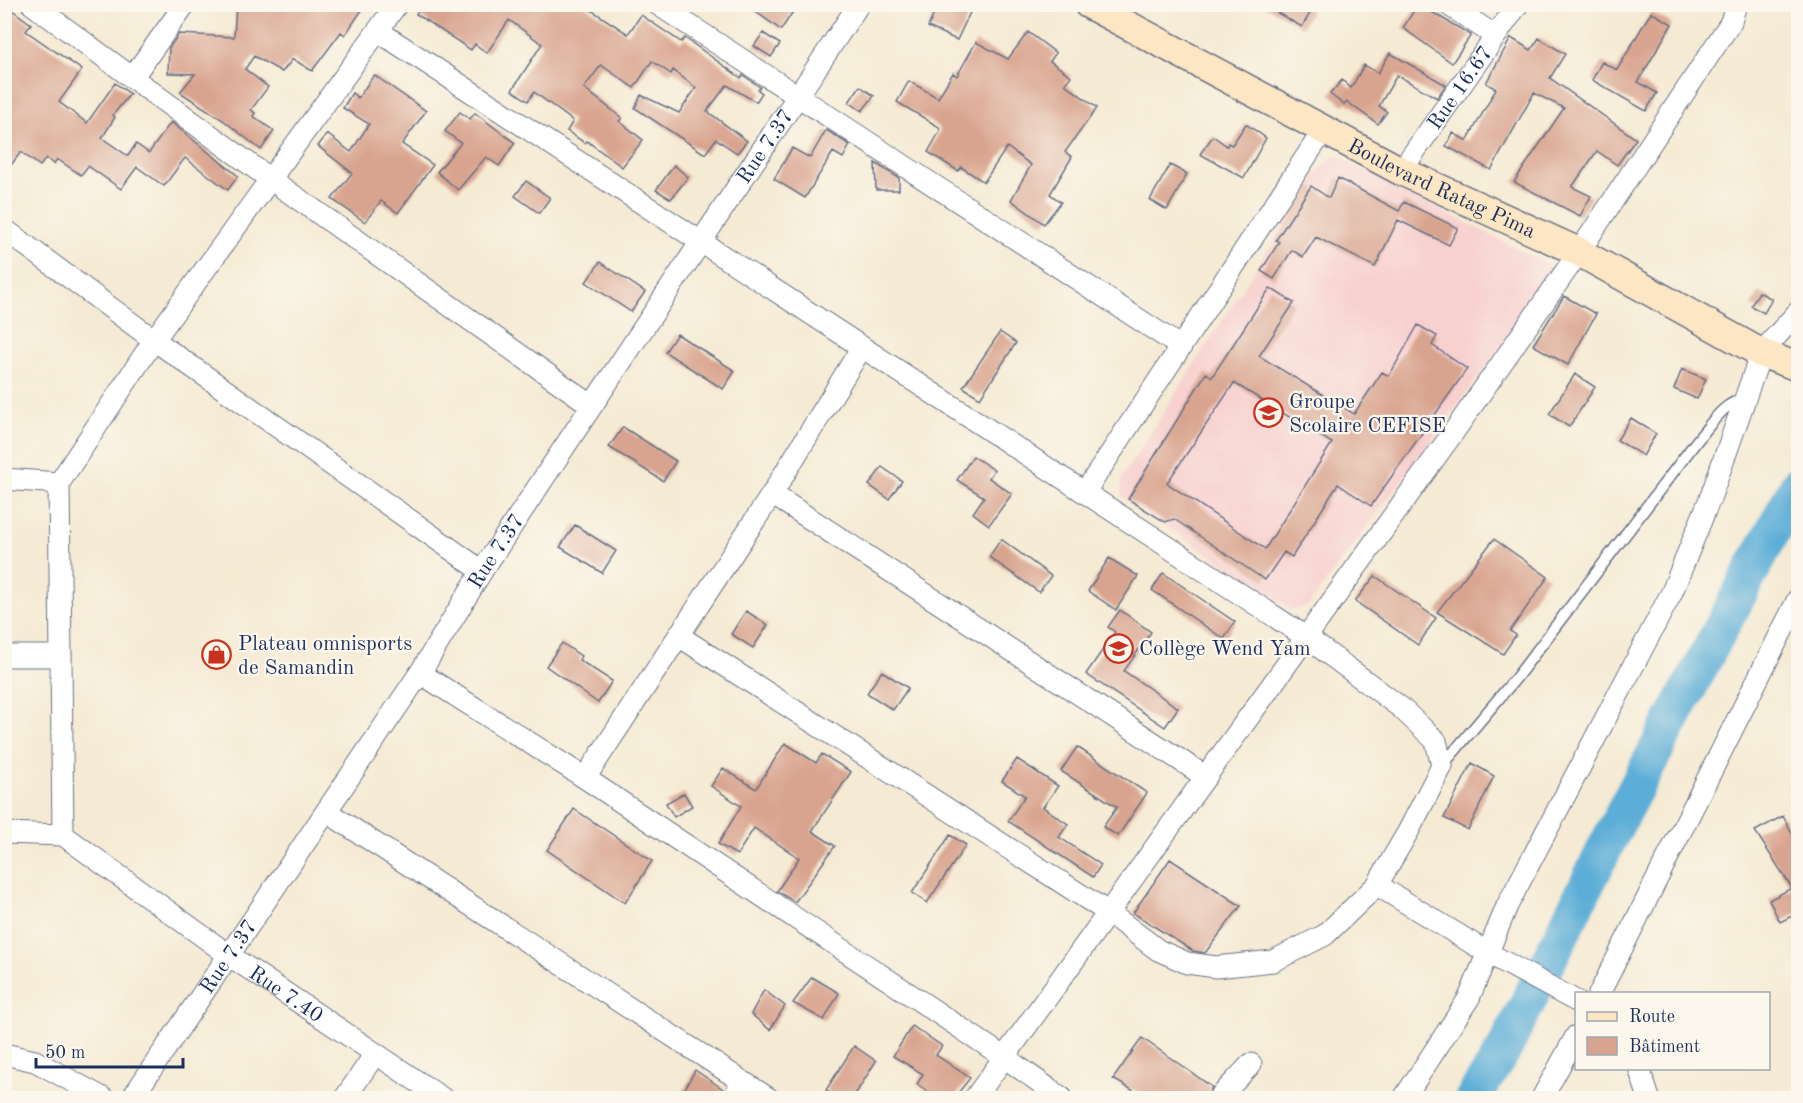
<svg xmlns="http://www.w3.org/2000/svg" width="1803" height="1103" font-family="'Old Standard TT',serif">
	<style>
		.built { fill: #f7d0cf }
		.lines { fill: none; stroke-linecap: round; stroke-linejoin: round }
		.river { stroke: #5cadd7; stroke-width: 36 }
		.building { fill: #d9a48f; fill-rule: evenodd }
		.lane-casing { stroke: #677087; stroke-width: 13 }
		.street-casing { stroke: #677087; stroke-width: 23 }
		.secondary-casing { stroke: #677087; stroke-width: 31 }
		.lane { stroke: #fff; stroke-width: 10 }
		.street { stroke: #fff; stroke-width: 21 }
		.secondary { stroke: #fce6c4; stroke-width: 28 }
		.labels { text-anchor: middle; stroke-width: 4.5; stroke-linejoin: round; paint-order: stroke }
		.street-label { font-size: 21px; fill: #1b2f5e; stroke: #fbf7ec }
		.poi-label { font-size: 21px; fill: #1b2f5e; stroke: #fbf7ec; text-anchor: start }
	</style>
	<rect width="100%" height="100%" fill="#fbf7ec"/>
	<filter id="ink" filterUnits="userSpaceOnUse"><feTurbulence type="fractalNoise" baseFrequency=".0167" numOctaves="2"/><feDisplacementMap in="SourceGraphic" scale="12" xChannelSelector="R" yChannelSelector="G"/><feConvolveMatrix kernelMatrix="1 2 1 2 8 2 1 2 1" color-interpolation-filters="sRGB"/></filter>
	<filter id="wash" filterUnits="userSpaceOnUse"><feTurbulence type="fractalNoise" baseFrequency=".008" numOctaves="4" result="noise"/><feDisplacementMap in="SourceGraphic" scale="24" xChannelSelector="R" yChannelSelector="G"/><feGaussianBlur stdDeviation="1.35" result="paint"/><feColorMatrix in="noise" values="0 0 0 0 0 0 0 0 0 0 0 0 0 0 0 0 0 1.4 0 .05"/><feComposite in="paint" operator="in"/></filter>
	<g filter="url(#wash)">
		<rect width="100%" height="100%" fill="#f5ead3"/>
		<path class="built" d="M1337 156 1558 270 1308 606 1292 610 1121 496V479L1320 168Z"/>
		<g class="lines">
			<path class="river" d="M1473 1098 1505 1048 1624 810 1798 484"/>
		</g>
		<g id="blocks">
			<path class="building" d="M4 4 31 24 26 31 82 70 59 102 87 123 115 83 130 94 113 115 115 117 102 138 128 156 136 144 149 153 171 122 238 176 228 190 185 158 164 186 137 167 121 189 88 166 81 175 57 159 54 164 46 158 40 166 21 152 4 174Z
				M236 4H366L345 35 341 32 312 71 293 59 282 72 254 56 245 69 268 87 251 110 255 113 253 116 274 131 261 150 223 120 180 92 195 74 168 73 169 48 179 34 234 37Z
				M422 4H461L472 13 479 4H582L628 34 641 15 681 42 685 38 741 78 743 75 760 87 758 90 762 93 756 102 727 85 707 111 747 141 737 153 716 139 705 154 635 108 641 95 679 113 696 88 673 70 671 74 652 61 634 88 601 65 584 88 622 118 619 121 643 140 622 167 587 141 585 143 567 131 573 121 534 92 528 101 512 90 542 44 509 20 487 53 475 44 471 50 416 14Z
				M745 4H798L781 30Z
				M943 4H974L957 40 928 27 938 5Z
				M1262 4H1302L1312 10 1302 27Z
				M1418 4 1471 35 1452 63 1403 28Z
				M1651 12 1672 24 1638 82 1657 93 1646 111 1592 80 1602 62 1617 70Z
				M1028 32 1056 53 1050 61 1071 76 1065 84 1097 108 1065 152 1072 157 1050 194 1061 202 1044 224 1011 200 1031 165 1007 147 984 182 961 167 958 171 928 152 940 131 939 127 897 102 909 81 938 98 953 73 957 76 976 42 1008 59Z
				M763 33 780 44 771 57 754 46Z
				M1511 38 1531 50 1539 38 1565 54 1550 78 1636 139 1617 165 1597 151 1572 187 1591 196 1580 216 1514 182 1564 108 1534 93 1491 170 1446 146 1453 133 1467 141 1496 89 1486 83Z
				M1390 53 1446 85 1437 98 1397 75 1379 106 1387 112 1378 124 1347 102 1344 105 1330 94 1342 80 1351 88 1364 65 1378 73Z
				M374 75 426 111 402 144 433 165 398 213 381 201 365 222 332 199 352 173 318 146 327 134 351 152 369 124 343 108 352 93 358 98Z
				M860 86 874 96 862 111 849 102Z
				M460 112 470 119 475 113 515 143 499 166 486 157 458 190 437 172 461 143 445 131Z
				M1246 124 1266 138 1244 178 1200 154 1213 136 1227 146 1228 143 1232 145Z
				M826 130 850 145 843 158 833 152 805 198 774 179 792 148 810 158Z
				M875 163 899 178V190H876Z
				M674 165 688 177 671 199 656 190Z
				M1170 165 1187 174 1167 210 1150 200Z
				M1338 178 1399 211 1404 202 1458 228 1449 245 1398 220 1375 267 1316 237 1303 257 1292 250 1274 279 1261 271 1279 242 1276 240 1311 186 1329 198Z
				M526 181 550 198 539 213 515 196Z
				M600 262 645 292 631 312 586 282Z
				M1270 288 1294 303 1259 356 1354 414 1382 372 1389 376 1418 325 1437 336 1432 345 1467 369 1371 506 1338 484 1292 557 1284 552 1265 580 1174 519 1165 522 1128 499 1206 373 1212 377ZM1234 383 1332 443 1265 549 1167 483Z
				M1759 292 1772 299 1764 313 1751 306Z
				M1564 296 1596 314 1568 365 1533 345Z
				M1000 332 1016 343 980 398 963 387Z
				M677 334 735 371 723 389 665 352Z
				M1682 369 1706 379 1697 399 1674 389Z
				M1575 374 1595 387 1569 427 1549 414Z
				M1631 418 1656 434 1643 456 1617 440Z
				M623 427 676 461 663 481 609 447Z
				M973 456 994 470 989 478 1012 494 989 525 973 513 984 497 957 480Z
				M882 467 902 481 889 499 869 485Z
				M575 525 616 551 602 573 560 547Z
				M1001 539 1051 576 1039 592 989 557Z
				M1494 539 1548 577 1510 631 1516 635 1503 654 1437 612Z
				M1109 558 1138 576 1116 610 1088 591Z
				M1163 573 1235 622 1224 639 1152 590Z
				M1375 576 1436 618 1418 645 1355 601Z
				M1120 610 1151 632 1124 671 1178 708 1165 727 1086 674 1115 632 1108 627Z
				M746 611 768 625 753 648 731 634Z
				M562 643 581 656 579 660 612 681 598 703 546 666Z
				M882 671 908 688 893 710 867 693Z
				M785 743 816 763 822 754 851 772 812 831 835 846 795 902 777 891 799 858 754 828 737 855 718 844 741 806 711 786 723 768 756 789Z
				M1077 747 1147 793 1118 836 1103 827 1117 807 1061 771Z
				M1017 759 1058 786 1043 807 1068 824 1059 837 1101 865 1093 877 1008 821 1025 796 1002 781Z
				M1472 763 1494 776 1468 830 1444 818Z
				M684 793 692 806 674 817 666 803Z
				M574 809 652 861 625 903 547 850Z
				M1783 816 1798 844V913L1780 922 1769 900 1792 888 1755 831Z
				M950 835 966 845 927 903 912 893Z
				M1170 859 1241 906 1205 953 1193 951 1133 913Z
				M812 977 839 993 824 1020 793 1003Z
				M764 990 785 1006 770 1030 751 1014Z
				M912 1026 942 1046 936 1055 970 1078 954 1098H937L917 1084 923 1074 893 1056Z
				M1142 1038 1212 1087 1207 1098H1146L1113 1079Z
				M854 1046 876 1061 853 1098H837L826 1090Z
				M695 1070 723 1089 720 1098H680Z"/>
		</g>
	</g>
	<g filter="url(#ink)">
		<use href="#blocks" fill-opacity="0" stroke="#677087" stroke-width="1.5"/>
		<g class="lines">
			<defs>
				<path id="lane" d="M1442 766 1516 678 1699 438C1713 422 1723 403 1745 399"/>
				<g id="street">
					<path d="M32 4 270 179 591 405"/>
					<path d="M657 4 1181 347"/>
					<path d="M1447 4 1494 35"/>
					<path d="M378 31 1306 637 1400 707 1436 741 1442 766 1409 830 1377 885 1488 953 1576 1001"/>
					<path d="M132 78 185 4"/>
					<path id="s1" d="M1401 171 1518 4"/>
					<path d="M4 229 154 340 482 571"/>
					<path d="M4 479 59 483"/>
					<path d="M1085 492 1323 131"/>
					<path d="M772 494 1206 777"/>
					<path d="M679 636 1109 913 1158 950 1187 963 1216 967 1273 961 1325 935 1377 885"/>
					<path d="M4 656H61"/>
					<path d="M420 673 585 778 1004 1057 1062 1098"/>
					<path d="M585 778 772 494 862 347"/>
					<path d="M327 812 768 1098"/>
					<path id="s2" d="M4 833 63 835 230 956 442 1098"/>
					<path d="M63 835 59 483 154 340 397 4"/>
					<path d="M1599 994 1798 599"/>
					<path d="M4 1054 35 1061 103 1098"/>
					<path d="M1639 1068 1649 1098"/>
					<path id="s3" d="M132 1098 420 673 482 571 859 4"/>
					<path d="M345 1098 375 1054"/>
					<path d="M733 1098 743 1082"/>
					<path d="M975 1098 1455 430 1579 252 1731 22 1736 4"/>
					<path d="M1219 1098 1251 1064"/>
					<path d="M1404 1098 1469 998 1507 906 1672 592 1711 496 1761 353 1798 312"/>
					<path d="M1542 1098 1576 1036"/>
				</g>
				<g id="secondary">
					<path id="s4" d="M1088 4 1401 171 1579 252 1761 353 1798 367"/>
				</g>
			</defs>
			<use href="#lane" class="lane-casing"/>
			<use href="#street" class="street-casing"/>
			<use href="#secondary" class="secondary-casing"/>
			<use href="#lane" class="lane"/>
			<use href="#street" class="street"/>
			<use href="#secondary" class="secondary"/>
		</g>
	</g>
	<defs>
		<symbol id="school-ring" viewBox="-11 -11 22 22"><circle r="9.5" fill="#fbf7ec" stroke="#c8321e" stroke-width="1.5"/><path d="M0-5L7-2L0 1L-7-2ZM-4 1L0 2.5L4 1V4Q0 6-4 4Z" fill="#c8321e"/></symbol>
		<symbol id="shop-ring" viewBox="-11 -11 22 22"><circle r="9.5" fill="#fbf7ec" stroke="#c8321e" stroke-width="1.5"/><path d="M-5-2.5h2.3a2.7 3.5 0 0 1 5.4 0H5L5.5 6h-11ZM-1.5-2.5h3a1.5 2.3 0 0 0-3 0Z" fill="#c8321e"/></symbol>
	</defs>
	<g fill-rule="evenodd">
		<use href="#school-ring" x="1252" y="396" width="33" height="33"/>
		<use href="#school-ring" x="1102" y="632" width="33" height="33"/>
		<use href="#shop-ring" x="200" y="638" width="33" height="33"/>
	</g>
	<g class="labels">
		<g class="street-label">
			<text dy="7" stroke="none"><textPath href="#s1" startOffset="102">Rue 16.67</textPath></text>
			<text dy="7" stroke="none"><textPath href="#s3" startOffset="1143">Rue 7.37</textPath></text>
			<text dy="7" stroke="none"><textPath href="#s4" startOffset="399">Boulevard Ratag Pima</textPath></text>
			<text dy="7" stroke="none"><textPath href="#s3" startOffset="657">Rue 7.37</textPath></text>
			<text dy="7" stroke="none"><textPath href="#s3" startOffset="171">Rue 7.37</textPath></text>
			<text dy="7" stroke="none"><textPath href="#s2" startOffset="333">Rue 7.40</textPath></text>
		</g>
		<g class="poi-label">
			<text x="1289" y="408">Groupe<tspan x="1289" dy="24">Scolaire CEFISE</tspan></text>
			<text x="238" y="650">Plateau omnisports<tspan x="238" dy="24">de Samandin</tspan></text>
			<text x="1139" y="655">Collège Wend Yam</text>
		</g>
	</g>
	<rect width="1803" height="1103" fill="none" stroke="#fbf7ec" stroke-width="24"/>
	<rect x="1575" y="992" width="195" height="78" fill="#fbf7ec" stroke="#a1a7b3" stroke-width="1.5"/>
	<rect x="1587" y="1012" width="30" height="9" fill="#fce6c4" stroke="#a1a7b3" stroke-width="1.5"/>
	<text x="1629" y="1022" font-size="18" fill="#1b2f5e">Route</text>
	<rect x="1587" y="1037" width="30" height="18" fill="#d9a48f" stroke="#a1a7b3" stroke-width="1.5"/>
	<text x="1629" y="1052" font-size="18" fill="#1b2f5e">Bâtiment</text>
	<path d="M36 1058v9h147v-9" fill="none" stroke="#1b2f5e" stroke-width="3"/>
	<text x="45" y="1058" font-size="18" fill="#1b2f5e" stroke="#fbf7ec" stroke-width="4.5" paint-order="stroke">50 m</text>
</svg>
